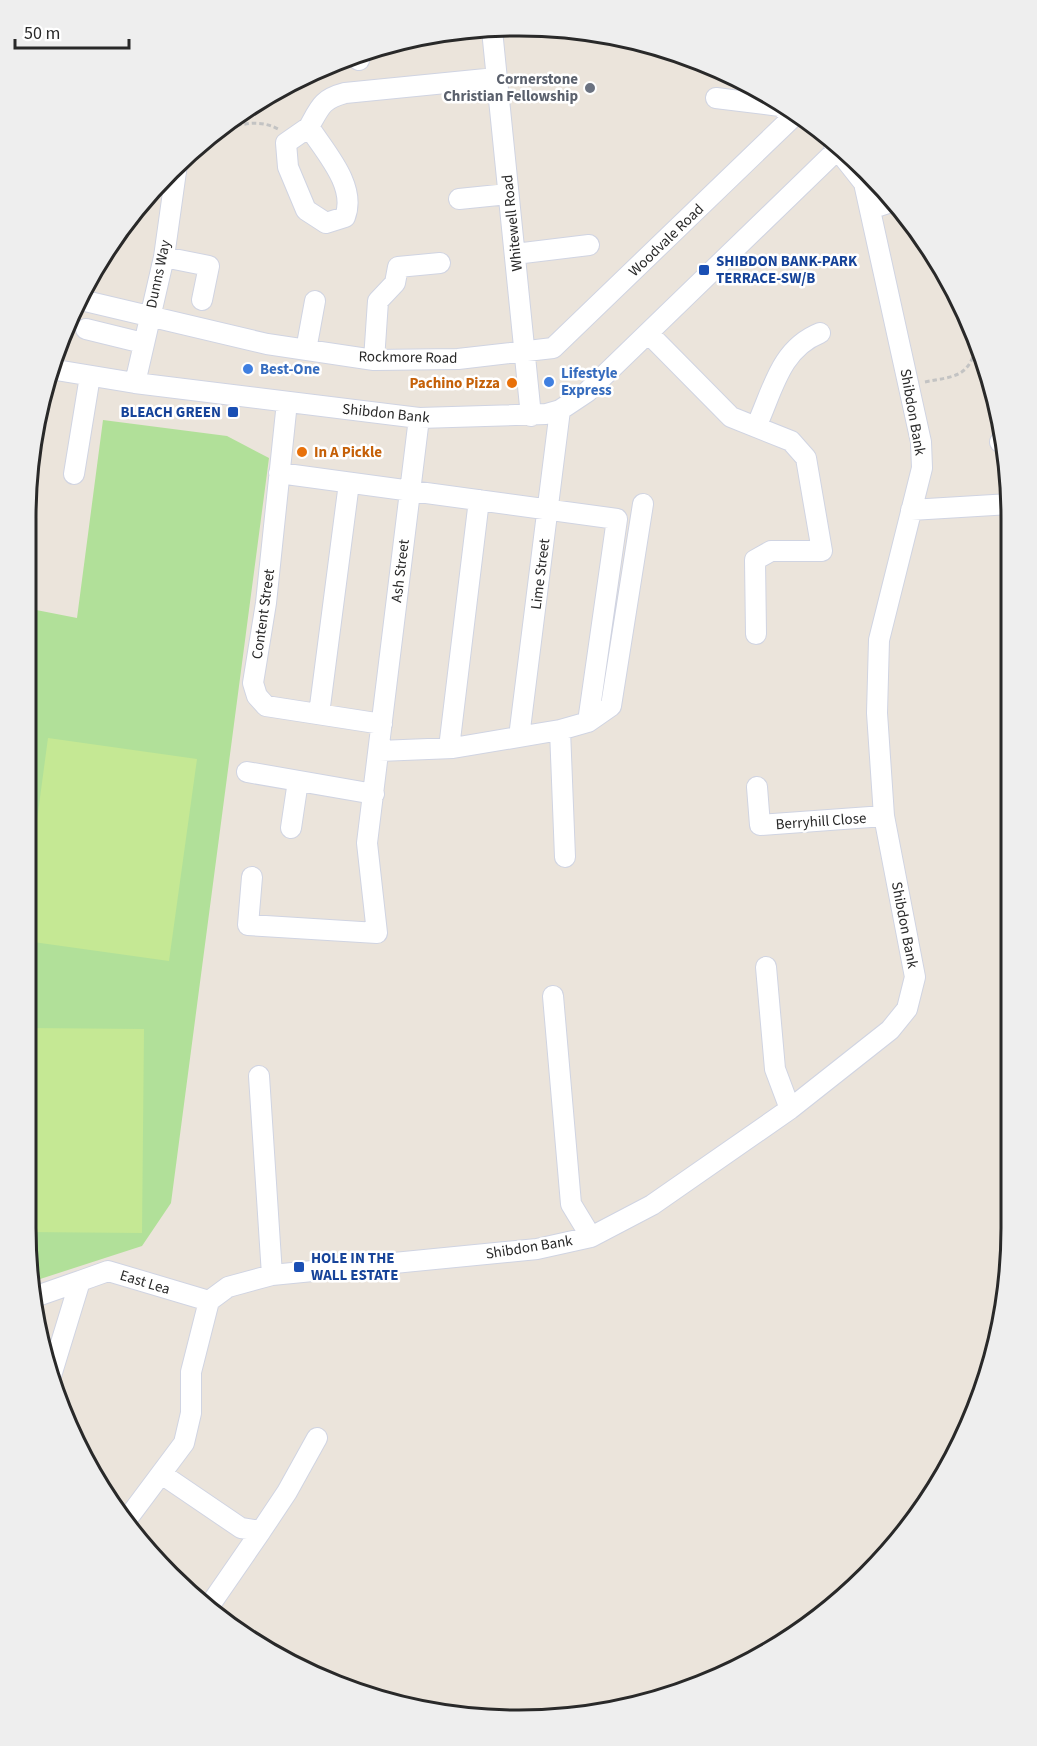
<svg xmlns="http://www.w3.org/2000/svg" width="1037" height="1746" font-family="'Source Sans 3',sans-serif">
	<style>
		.green { fill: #b1e099 }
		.pitch { fill: #c5e894 }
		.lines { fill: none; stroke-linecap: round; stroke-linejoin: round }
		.minor-casing { stroke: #d0d4e2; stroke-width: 22 }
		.path { stroke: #c3c3c3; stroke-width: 3; stroke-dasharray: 4.5 3; stroke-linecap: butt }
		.minor { stroke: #fff; stroke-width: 20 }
		.worship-dot { fill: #6b7280; stroke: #fff; stroke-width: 2 }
		.transit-dot { fill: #1a4fb4; stroke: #fff; stroke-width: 2 }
		.shop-dot { fill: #3f7fe0; stroke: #fff; stroke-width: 2 }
		.food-dot { fill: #e8710a; stroke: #fff; stroke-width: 2 }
		.labels { text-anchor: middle; stroke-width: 5; stroke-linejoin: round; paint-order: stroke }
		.worship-label { font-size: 15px; font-weight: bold; fill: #5b616d; stroke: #fff; text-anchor: end }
		.street-label { font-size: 15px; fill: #292929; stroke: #fff }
		.transit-label { font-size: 15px; font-weight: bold; fill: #164399; stroke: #fff; text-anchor: start }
		.shop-label { font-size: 15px; font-weight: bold; fill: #366cbe; stroke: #fff; text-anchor: start }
		.food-label { font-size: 15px; font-weight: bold; fill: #c56008; stroke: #fff; text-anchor: end }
		.rim { fill: none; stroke: #292929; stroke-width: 3 }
	</style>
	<rect width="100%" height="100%" fill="#ebe4db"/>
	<path class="green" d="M103 420 227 436 269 458 171 1203 142 1246 34 1281 26 1227V608L77 618Z"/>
	<path class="pitch" d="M48 738 197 759 169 961 26 941V902Z
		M26 1028 144 1029 142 1233 26 1232Z"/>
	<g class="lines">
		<defs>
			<path id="minor" d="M492 30 531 416
				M359 60 361 54
				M716 98 780 106 792 116
				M309 127 286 143 288 167 306 210 326 223 345 217C357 186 325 152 309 127 320 107 322 99 345 93L496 78
				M459 199 508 194
				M870 209 894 201
				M515 254 589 245
				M164 257 209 266 202 300
				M81 300 267 344 374 360 458 359 553 348 797 113
				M86 329 143 343
				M649 334 731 417 791 441 806 458 822 551H771L755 560 756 634
				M306 350 315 301
				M374 360 378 301 395 283 398 267 440 263
				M50 369 135 383 419 418 546 414 560 410 587 392 838 149
				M135 383 164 257 177 164
				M287 402 266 603 253 683 257 696 266 706 382 724
				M756 427C773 390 780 349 820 333
				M1000 442 1003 441
				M279 473 617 519 588 722
				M74 474 90 376
				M911 510 1010 504
				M319 714 349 483
				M560 730 565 857
				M519 737 560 410
				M449 748 479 500
				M379 751 453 748 560 730 588 722 611 706 643 504
				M247 772 374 794
				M757 787 760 825 884 816
				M291 828 298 781
				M252 877 248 925 377 933 367 843 419 418
				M766 967 775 1069 790 1109
				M553 996 571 1204 591 1237
				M259 1076 272 1275
				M37 1296 80 1281
				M50 1379 80 1281 108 1271 209 1301
				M163 1475 241 1528 261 1531 287 1492 317 1438
				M125 1522 184 1443 191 1413V1372L209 1301 228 1287 272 1275 537 1249 591 1237 652 1205 790 1109 890 1030 907 1009 915 977 884 816 877 713 879 640 922 468 921 442 864 183 834 145
				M210 1605 261 1531"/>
		</defs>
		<use href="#minor" class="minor-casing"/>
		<path class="path" d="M222 127C243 126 257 118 278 129
			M925 382C954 376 969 378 976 346"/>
		<use href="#minor" class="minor"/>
	</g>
	<circle class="worship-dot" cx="590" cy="88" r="6"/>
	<g class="transit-dot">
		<rect x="698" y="264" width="12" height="12" rx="3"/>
		<rect x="227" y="406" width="12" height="12" rx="3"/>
		<rect x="293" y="1261" width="12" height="12" rx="3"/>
	</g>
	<g class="shop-dot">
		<circle cx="248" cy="369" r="6"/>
		<circle cx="549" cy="382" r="6"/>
	</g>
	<g class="food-dot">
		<circle cx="512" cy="383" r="6"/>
		<circle cx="302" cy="452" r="6"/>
	</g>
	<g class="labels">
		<g class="worship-label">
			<text x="578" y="84">Cornerstone<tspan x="578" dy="17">Christian Fellowship</tspan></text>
		</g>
		<g class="street-label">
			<text transform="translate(512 223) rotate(-96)" y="5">Whitewell Road</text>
			<text transform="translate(666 240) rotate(-44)" y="5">Woodvale Road</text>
			<text transform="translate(158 274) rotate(-78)" y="5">Dunns Way</text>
			<text transform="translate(408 357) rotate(1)" y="5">Rockmore Road</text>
			<text transform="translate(913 412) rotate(80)" y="5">Shibdon Bank</text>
			<text transform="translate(386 413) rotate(6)" y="5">Shibdon Bank</text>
			<text transform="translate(400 571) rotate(-83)" y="5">Ash Street</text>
			<text transform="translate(540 574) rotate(-83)" y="5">Lime Street</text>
			<text transform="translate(263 614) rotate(-82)" y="5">Content Street</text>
			<text transform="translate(821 821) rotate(-4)" y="5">Berryhill Close</text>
			<text transform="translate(905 925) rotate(79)" y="5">Shibdon Bank</text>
			<text transform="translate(529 1247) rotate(-9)" y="5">Shibdon Bank</text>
			<text transform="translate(145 1282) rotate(17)" y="5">East Lea</text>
		</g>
		<g class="transit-label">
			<text x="716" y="266">SHIBDON BANK-PARK<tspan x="716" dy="17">TERRACE-SW/B</tspan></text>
			<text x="221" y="417" text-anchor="end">BLEACH GREEN</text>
			<text x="311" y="1263">HOLE IN THE<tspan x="311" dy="17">WALL ESTATE</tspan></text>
		</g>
		<g class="shop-label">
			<text x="260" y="374">Best-One</text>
			<text x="561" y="378">Lifestyle<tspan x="561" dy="17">Express</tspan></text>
		</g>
		<g class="food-label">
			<text x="500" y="388">Pachino Pizza</text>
			<text x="314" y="457" text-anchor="start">In A Pickle</text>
		</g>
	</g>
	<path d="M0 0H1037V1746H0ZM518 36H519A482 482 0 0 1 1001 518V1228A482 482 0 0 1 519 1710H518A482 482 0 0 1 36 1228V518A482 482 0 0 1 518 36Z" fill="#eee" fill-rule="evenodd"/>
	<path class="rim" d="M518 36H519A482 482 0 0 1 1001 518V1228A482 482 0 0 1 519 1710H518A482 482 0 0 1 36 1228V518A482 482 0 0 1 518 36Z"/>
	<path d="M15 39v9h114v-9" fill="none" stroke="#292929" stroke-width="3"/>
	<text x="24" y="39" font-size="18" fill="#292929" stroke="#ffffff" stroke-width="4.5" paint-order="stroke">50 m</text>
</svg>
